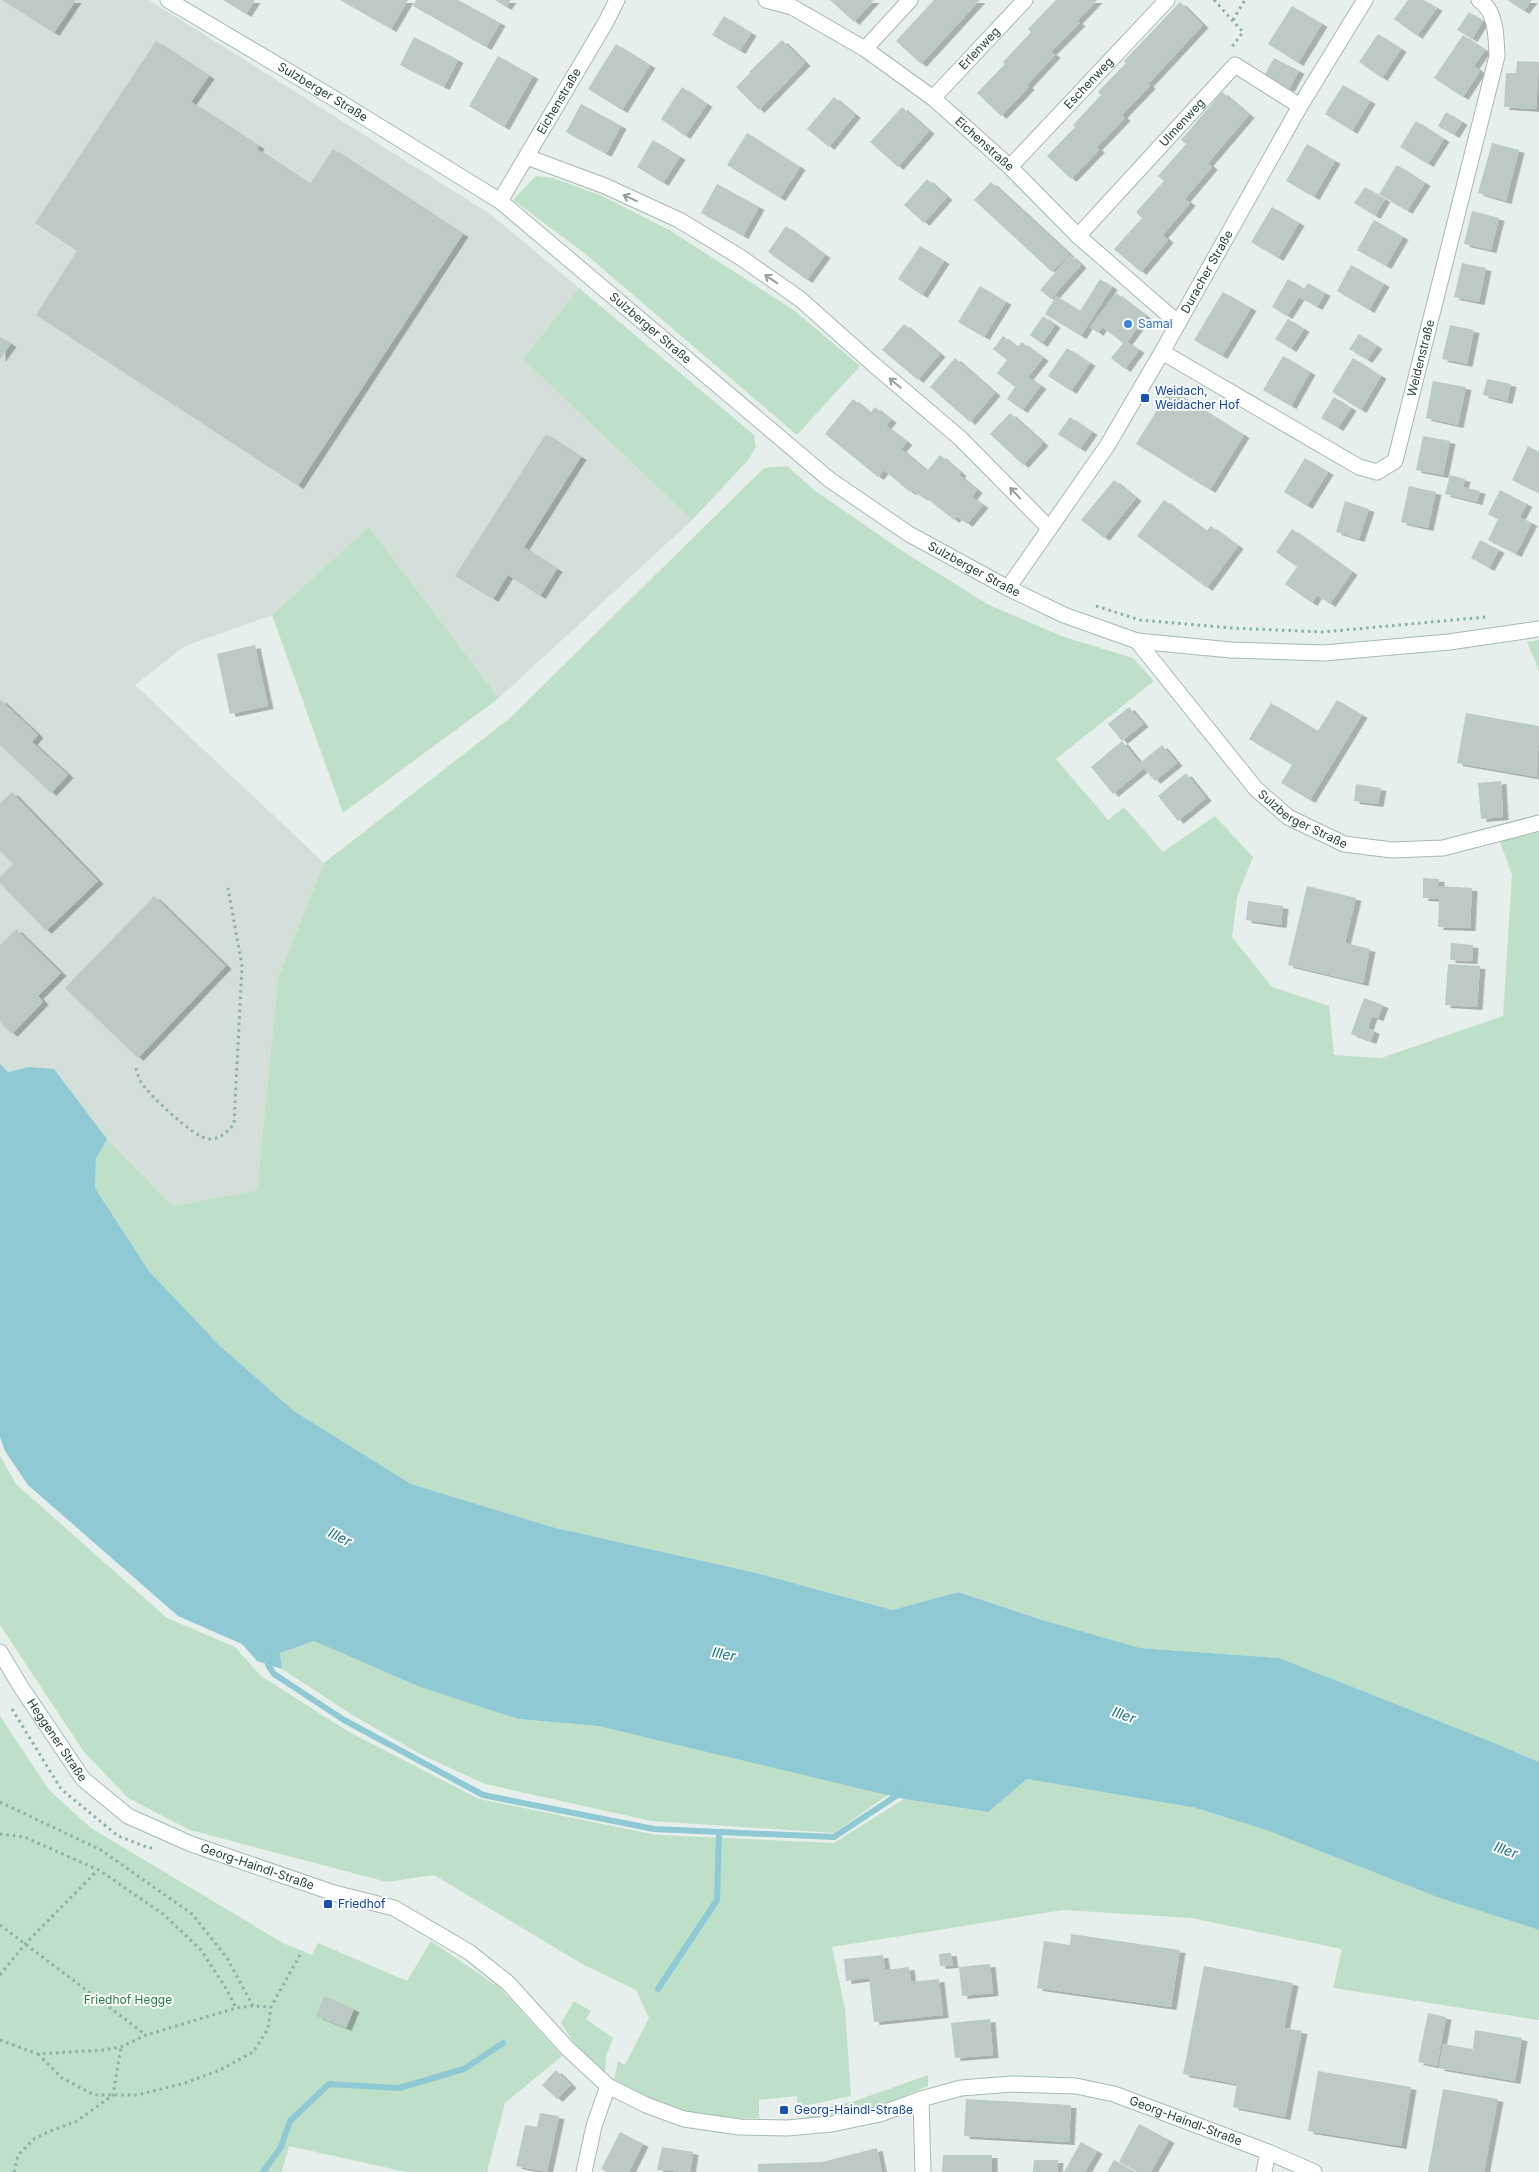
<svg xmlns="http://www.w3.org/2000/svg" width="1539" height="2172" font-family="Inter,sans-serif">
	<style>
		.built { fill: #d4dfda }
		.green { fill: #bfe0c8 }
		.water { fill: #8ec9d4 }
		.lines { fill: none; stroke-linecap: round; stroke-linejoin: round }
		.stream { stroke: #8ec9d4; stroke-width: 6 }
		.building { fill: #bbcac4; filter: url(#shadow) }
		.street-casing { stroke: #a8b8b2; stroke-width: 17 }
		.secondary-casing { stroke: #a4bbb3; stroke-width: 17 }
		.path { stroke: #86b3a5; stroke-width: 3; stroke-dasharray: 2.5 4; stroke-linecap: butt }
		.street { stroke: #fff; stroke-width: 15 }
		.secondary { stroke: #fff; stroke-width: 15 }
		.oneway { stroke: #92a09c }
		.shop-dot { fill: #3f7fe0; stroke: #f7fbf9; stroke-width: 2 }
		.transit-dot { fill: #1a4fb4; stroke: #f7fbf9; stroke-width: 2 }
		.labels { text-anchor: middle; stroke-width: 4; stroke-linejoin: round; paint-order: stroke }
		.street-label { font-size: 12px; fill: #24423a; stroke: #f7fbf9 }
		.shop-label { font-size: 12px; fill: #366cbe; stroke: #f7fbf9; text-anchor: start }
		.transit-label { font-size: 12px; fill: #164399; stroke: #f7fbf9; text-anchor: start }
		.park-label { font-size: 12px; fill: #2d7a4b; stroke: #f7fbf9 }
		.water-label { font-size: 14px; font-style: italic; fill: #1c6f80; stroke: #f7fbf9 }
	</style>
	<defs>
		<filter id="shadow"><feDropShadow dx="5.5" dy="3" stdDeviation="0" flood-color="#0004"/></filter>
	</defs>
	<rect width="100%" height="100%" fill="#e6efeb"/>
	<path class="built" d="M0 0H149L489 213 579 288 523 359 692 520 499 698 369 527 272 615 185 646 135 685 324 863 278 978 257 1190 173 1206 107 1139 54 1069 29 1067 8 1072 0 1064Z"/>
	<path class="green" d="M536 176 553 178 600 195 671 231 795 311 860 366 797 435 583 252 513 200Z
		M579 288 754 435 756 447 749 459 692 520 523 359Z
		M787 466 814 490 901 550 987 604 1061 636 1133 658 1154 681 1056 759 1108 820 1124 807 1163 852 1215 816 1253 857 1237 897 1232 937 1272 987 1329 1006 1334 1055 1381 1058 1503 1016 1512 875 1499 839 1539 828V1762L1487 1740 1279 1658 1140 1648 1039 1619 958 1592 894 1610 756 1573 552 1527 411 1484 294 1411 219 1345 149 1271 95 1188 96 1159 107 1139 173 1206 257 1190 278 978 324 863 510 718 764 468Z
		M369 527 499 698 343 813 272 615Z
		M1539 640V671L1527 642Z
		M0 1456 16 1484 167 1618 235 1647 261 1676 349 1732 479 1799 657 1835 834 1843 904 1799 987 1812 1027 1779 1196 1808 1269 1831 1437 1897 1539 1930V2020L1333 1988 1342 1949 1191 1918 1063 1910 832 1947 845 2009 851 2096 798 2107 797 2096 759 2100V2118C737 2119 711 2119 689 2114 663 2108 638 2092 614 2080L618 2061 625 2065 649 2018 636 1990 582 1964 434 1875 387 1882 190 1830 128 1798 84 1752 0 1625Z
		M314 1641 420 1687 518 1719 598 1726 889 1794 834 1833 651 1821 485 1784 418 1753 351 1714 282 1669 280 1653Z
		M0 1716 49 1790 91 1828 283 1943 312 1955 318 1943 407 1981 431 1941 500 1988 562 2056 505 2103 487 2172H406L289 2146 282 2172H0Z
		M574 2001 591 2011 586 2019 613 2038 606 2056 605 2075 574 2043 561 2023Z
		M928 2075V2086L879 2106 807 2119V2112L855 2101Z"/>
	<path class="water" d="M0 1064 8 1072 29 1067 54 1069 107 1139 96 1159 95 1188 149 1271 219 1345 294 1411 411 1484 552 1527 756 1573 893 1610 958 1592 1039 1619 1140 1648 1279 1658 1487 1740 1539 1762V1930L1437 1897 1269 1831 1196 1808 1027 1779 988 1812 904 1799 598 1726 518 1719 420 1687 314 1641 280 1653 282 1669 257 1661 242 1644 178 1616 28 1485 5 1451 0 1437Z"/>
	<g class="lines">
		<path class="stream" d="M269 1658 268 1665 274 1674 344 1720 483 1795 654 1829 834 1837 896 1796 900 1790
			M658 1989 717 1900 719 1832
			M263 2172 281 2147 290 2121 329 2084 399 2088 464 2069 503 2043"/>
	</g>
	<path class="building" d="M2 0H76L54 33Z
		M223 0H255L246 14Z
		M340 0H408L391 29Z
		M416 0H458L500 23 486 47 413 6Z
		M495 0H511L506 7Z
		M830 0H874L854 22Z
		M934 0H980L921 64 896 41Z
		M1056 0H1097L1077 21 1080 23 1051 52 1055 55 1027 85 1029 87 1001 116 977 93 1005 64 1003 62 1031 32 1028 29Z
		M1408 0H1424L1437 8 1417 36 1394 19Z
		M1507 0H1532L1524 11Z
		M1180 2 1203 25 1148 84 1150 86 1122 115 1125 118 1097 147 1099 150 1071 179 1047 156 1075 127 1073 125 1101 95 1098 92 1126 63 1124 61Z
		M1292 6 1322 24 1298 63 1268 44Z
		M1469 12 1483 21 1472 39 1457 30Z
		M724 16 751 33 740 51 712 35Z
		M1378 34 1401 49 1382 78 1359 62Z
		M1463 35 1485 50 1474 66 1480 71 1463 97 1434 78Z
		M414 37 458 60 444 87 400 65Z
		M782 40 805 63 759 110 736 87 750 73 749 72Z
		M156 41 209 76 191 102 259 146 257 149 310 184 333 149 463 234 298 486 36 315 77 251 35 223Z
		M616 44 650 65 622 110 588 89Z
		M498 56 533 76 504 127 469 106Z
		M1274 58 1299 71 1289 89 1264 76Z
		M1517 61 1539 62 1536 109 1504 107 1506 73H1516Z
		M1343 85 1370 101 1352 131 1325 114Z
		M682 87 707 104 685 136 661 119Z
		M1222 92 1249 115 1208 163 1212 167 1185 199 1190 203 1163 235 1168 240 1141 272 1114 249 1142 218 1136 212 1164 181 1158 176 1186 144 1181 140Z
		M834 97 855 115 829 147 807 129Z
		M581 104 621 126 606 154 566 132Z
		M902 107 929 131 898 167 870 142Z
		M1446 112 1462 122 1454 135 1438 126Z
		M1416 121 1444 139 1428 164 1400 147Z
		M747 133 800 167 780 198 727 165Z
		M653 140 680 157 663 183 637 167Z
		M1492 143 1519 150 1506 201 1478 193Z
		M1307 144 1335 161 1314 197 1286 181Z
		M1397 165 1425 183 1407 211 1379 194Z
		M927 179 947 197 924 223 904 205Z
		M991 182 1069 254 1052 272 974 200Z
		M717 184 759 207 743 236 701 213Z
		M1365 187 1385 199 1375 216 1354 203Z
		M1272 207 1299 223 1278 258 1251 242Z
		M1472 211 1499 218 1491 250 1464 244Z
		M1374 220 1403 237 1386 266 1357 250Z
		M786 226 825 255 807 280 768 252Z
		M920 246 944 261 922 295 898 279Z
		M1070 255 1081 265 1051 299 1040 290Z
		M1462 263 1486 268 1479 302 1454 297Z
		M1351 265 1384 284 1369 310 1337 291Z
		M1100 279 1112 287 1081 336 1045 314 1056 296 1080 311Z
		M1288 279 1304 289 1308 283 1325 293 1317 307 1299 297 1287 316 1272 307Z
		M980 286 1006 302 984 337 958 322Z
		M1223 292 1251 308 1222 356 1194 340Z
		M1116 293 1146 316 1127 342 1139 350 1125 369 1111 358 1123 343 1102 327 1098 333 1090 327Z
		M1043 316 1055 325 1042 344 1030 335Z
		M1288 319 1304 329 1291 349 1275 339Z
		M904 324 940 354 918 380 882 350Z
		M1450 325 1474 330 1467 364 1442 359Z
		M1359 334 1377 346 1367 360 1349 349Z
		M1003 336 1017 347 1022 342 1043 358 1028 377 1041 386 1022 410 1007 399 1015 387 997 373 1007 360 993 349Z
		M0 337 11 344 0 359Z
		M1067 348 1090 363 1071 391 1048 376Z
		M1283 356 1310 372 1291 406 1263 390Z
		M955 358 995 393 970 422 930 387Z
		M1353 358 1381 376 1361 410 1332 392Z
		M1487 379 1511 384 1507 401 1483 395Z
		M1433 381 1466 387 1458 425 1426 418Z
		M1170 389 1244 435 1210 490 1136 444Z
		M1334 397 1351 408 1338 428 1321 418Z
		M853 399 870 413 875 407 891 420 886 426 907 442 901 449 927 471 940 455 961 473 959 475 977 490 972 497 983 505 967 524 957 516 954 520 924 496 923 498 912 490 910 492 884 470 878 477 825 434Z
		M1010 413 1043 443 1023 465 990 434Z
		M1070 417 1092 432 1080 449 1058 434Z
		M546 434 581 457 524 547 557 569 540 596 508 575 493 599 455 576Z
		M1423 436 1450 441 1443 475 1416 470Z
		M1528 446 1539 452V493L1512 480Z
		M1305 458 1328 472 1307 506 1284 492Z
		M1450 475 1465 479 1463 487 1480 491 1477 502 1445 494Z
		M1114 480 1136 498 1104 538 1081 520Z
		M1409 486 1436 492 1428 528 1401 522Z
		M1500 490 1527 504 1520 517 1532 523 1516 554 1488 540 1498 519 1488 514Z
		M1164 500 1206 531 1211 526 1238 546 1207 588 1137 536Z
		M1345 501 1369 509 1359 539 1336 532Z
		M1292 529 1352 572 1330 604 1317 595 1312 603 1285 584 1297 567 1276 552Z
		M1480 540 1499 550 1489 568 1471 558Z
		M255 645 268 706 230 714 217 654Z
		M0 699 38 735 32 742 68 775 51 793 0 745Z
		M1337 700 1362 715 1310 800 1281 783 1292 765 1249 739 1271 703 1318 731Z
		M1129 707 1143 724 1122 741 1108 724Z
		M1466 713 1539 726 1537 777 1457 763Z
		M1122 741 1140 763 1162 745 1177 763 1155 781 1144 768 1113 794 1091 767Z
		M1186 773 1206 798 1178 821 1158 796Z
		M1501 781 1503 817 1481 819 1478 783Z
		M1356 784 1381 788 1378 804 1354 801Z
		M12 792 98 881 46 931 0 883V877L13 864 0 851V803Z
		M1423 878 1439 879V886L1472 888 1470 928 1438 927 1439 899 1423 898Z
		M1307 886 1356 898 1345 943 1370 949 1363 983 1288 965Z
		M154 896 226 966 138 1058 65 988Z
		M1248 901 1283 906 1281 925 1246 920Z
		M16 929 61 973 38 996 43 1002 12 1034 0 1022V945Z
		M1451 943 1473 945 1472 961 1450 960Z
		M1448 964 1480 966 1477 1007 1445 1005Z
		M1364 998 1383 1005 1378 1018 1372 1016 1368 1028 1374 1031 1371 1041 1351 1034Z
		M1071 1934 1180 1950 1171 2007 1037 1988 1044 1941 1070 1945Z
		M951 1953 953 1965 940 1966 939 1954Z
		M883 1955 885 1970 909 1967 911 1982 939 1979 943 2015 874 2022 869 1978 846 1981 844 1959Z
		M990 1964 993 1993 962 1996 959 1967Z
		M1204 1966 1293 1983 1284 2028 1302 2031 1285 2117 1233 2107 1237 2084 1183 2074Z
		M324 1996 354 2009 346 2028 316 2016Z
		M1428 2013 1446 2017 1437 2066 1418 2062Z
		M990 2019 993 2055 955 2058 951 2023Z
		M1475 2030 1522 2038 1515 2081 1439 2068 1443 2044 1473 2049Z
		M556 2070 571 2085 557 2099 542 2085Z
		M1318 2071 1411 2087 1401 2146 1308 2131Z
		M1443 2089 1498 2099 1484 2172H1428Z
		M966 2099 1071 2105 1069 2142 964 2136Z
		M540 2113 559 2116 547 2172 516 2166 525 2125 537 2127Z
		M1139 2124 1169 2140 1151 2172H1138L1119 2162Z
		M620 2132 643 2144 629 2172H607L601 2169Z
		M1081 2142 1097 2151 1085 2172H1064Z
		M662 2147 693 2152 690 2172 657 2170Z
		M877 2148 882 2172H758V2164L822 2162Z
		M943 2155H992V2172H942Z
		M1034 2160H1058L1057 2172H1033Z
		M1114 2160 1131 2170 1130 2172H1107Z"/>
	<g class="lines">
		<defs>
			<g id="street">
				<path id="s1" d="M766 0 792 7 865 49 933 98 1010 167 1078 236 1178 323"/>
				<path d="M865 49 910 0"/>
				<path id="s2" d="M933 98 1025 0"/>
				<path d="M527 157 605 186 679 220 740 257 800 299 873 364 960 438 1049 528"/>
				<path id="s3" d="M1010 167 1167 0"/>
				<path id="s4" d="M500 201 606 22 617 0"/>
				<path id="s5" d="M1078 236 1235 65 1300 106"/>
				<path id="s6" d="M1162 352 1359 467 1377 472 1395 461 1497 56C1496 38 1497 11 1479 0"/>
				<path id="s7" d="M1008 588 1107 446 1162 352 1300 106 1365 0"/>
				<path id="s8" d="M1137 641 1256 789 1288 817 1344 844 1392 850 1443 848 1539 823"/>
				<path d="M921 2099 923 2172"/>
				<path d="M584 2172 594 2126 608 2086"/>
				<path d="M1264 2172 1268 2152"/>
			</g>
			<g id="secondary">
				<path id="s9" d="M168 0 330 96 500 201 830 480 909 534 1008 588 1064 615 1137 641 1231 650 1324 653 1449 642 1539 629"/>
				<path id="s10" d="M0 1652 21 1687 83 1779 128 1816 191 1844 334 1893 394 1908 469 1952 508 1983 567 2048 608 2086 646 2105 684 2119 739 2127 787 2128 832 2124 880 2114 921 2099 961 2088 1012 2084 1076 2086 1114 2094 1268 2152 1314 2172"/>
			</g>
		</defs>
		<use href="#street" class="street-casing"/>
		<use href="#secondary" class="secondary-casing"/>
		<path class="path" d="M1214 0 1243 32 1231 48
			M1233 20 1245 0
			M1096 606 1140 620 1232 628 1323 632 1486 617
			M136 1068C137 1073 139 1078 141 1082 149 1095 194 1138 209 1139 221 1139 227 1132 234 1124L242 966 228 888
			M12 1709 61 1789 118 1836 149 1848H154
			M0 1802 101 1850 192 1914 227 1958 253 2006
			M0 1834 24 1837 99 1870 163 1914 201 1950 227 1990 236 2008
			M0 1925 146 2035
			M0 1975 26 1943 98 1870
			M0 2040 38 2054 103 2050 121 2047 146 2035 236 2008 253 2006 271 2007
			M38 2054 62 2078 94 2095H137L185 2083 220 2070 253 2052 268 2029 271 2007 302 1951
			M14 2172 18 2155 34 2139 48 2132 77 2121 113 2095 121 2047"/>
		<use href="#street" class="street"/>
		<use href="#secondary" class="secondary"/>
	</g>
	<defs><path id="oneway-shaft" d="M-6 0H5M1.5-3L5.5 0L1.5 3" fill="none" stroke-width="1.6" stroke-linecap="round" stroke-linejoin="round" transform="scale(1.25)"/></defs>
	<g class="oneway">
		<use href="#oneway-shaft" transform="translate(630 198) rotate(-156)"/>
		<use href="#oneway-shaft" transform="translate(771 279) rotate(-146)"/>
		<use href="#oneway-shaft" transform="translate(895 383) rotate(-140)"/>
		<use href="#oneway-shaft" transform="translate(1015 493) rotate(-134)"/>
	</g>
	<circle class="shop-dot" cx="1128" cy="324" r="5"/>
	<g class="transit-dot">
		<rect x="1140" y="393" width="10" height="10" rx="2.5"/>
		<rect x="323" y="1899" width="10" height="10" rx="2.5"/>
		<rect x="779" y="2105" width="10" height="10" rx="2.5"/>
	</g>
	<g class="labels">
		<g class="street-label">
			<text dy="4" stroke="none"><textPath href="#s2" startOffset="68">Erlenweg</textPath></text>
			<text dy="4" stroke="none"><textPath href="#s3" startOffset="115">Eschenweg</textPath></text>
			<text dy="4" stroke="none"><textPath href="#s9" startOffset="180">Sulzberger Straße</textPath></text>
			<text dy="4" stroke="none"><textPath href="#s4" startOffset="116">Eichenstraße</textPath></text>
			<text dy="4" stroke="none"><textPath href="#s5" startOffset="154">Ulmenweg</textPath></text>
			<text dy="4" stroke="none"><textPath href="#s1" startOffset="264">Eichenstraße</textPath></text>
			<text dy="4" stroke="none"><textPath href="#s7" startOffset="374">Duracher Straße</textPath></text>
			<text dy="4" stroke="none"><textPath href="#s9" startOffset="585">Sulzberger Straße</textPath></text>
			<text dy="4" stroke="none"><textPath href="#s6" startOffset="374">Weidenstraße</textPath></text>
			<text dy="4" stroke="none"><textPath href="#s9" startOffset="990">Sulzberger Straße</textPath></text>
			<text dy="4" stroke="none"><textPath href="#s8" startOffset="246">Sulzberger Straße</textPath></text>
			<text dy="4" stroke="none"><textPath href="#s10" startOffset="105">Heggener Straße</textPath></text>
			<text dy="4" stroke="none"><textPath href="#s10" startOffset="349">Georg-Haindl-Straße</textPath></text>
			<text dy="4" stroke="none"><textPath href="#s10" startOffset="1369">Georg-Haindl-Straße</textPath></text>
		</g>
		<g class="shop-label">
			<text x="1138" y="328">Samal</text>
		</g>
		<g class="transit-label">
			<text x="1155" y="395">Weidach,<tspan x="1155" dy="14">Weidacher Hof</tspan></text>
			<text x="338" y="1908">Friedhof</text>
			<text x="794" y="2114">Georg-Haindl-Straße</text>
		</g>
		<g class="park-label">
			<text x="128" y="2004">Friedhof Hegge</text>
		</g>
		<g class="water-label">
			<text transform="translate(340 1537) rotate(27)" y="5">Iller</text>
			<text transform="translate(724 1654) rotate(11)" y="5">Iller</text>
			<text transform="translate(1124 1715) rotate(19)" y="5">Iller</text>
			<text transform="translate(1506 1850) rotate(19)" y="5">Iller</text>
		</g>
	</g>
</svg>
